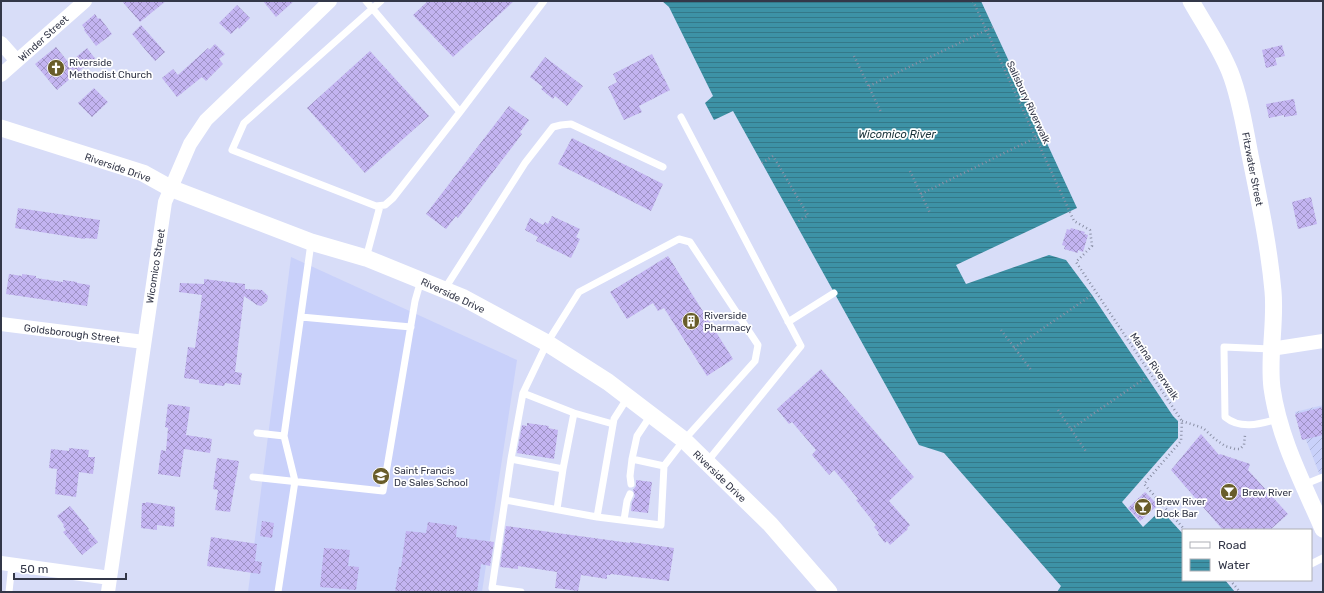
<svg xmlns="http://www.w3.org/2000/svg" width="1324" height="593" font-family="Rubik,sans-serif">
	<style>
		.built { fill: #c9d1fa }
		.industrial { fill: url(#industrial-furrows) }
		.water { fill: url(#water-rules) }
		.building { fill: url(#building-cross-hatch) }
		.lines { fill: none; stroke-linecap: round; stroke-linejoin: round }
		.path { stroke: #8b90a6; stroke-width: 2.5; stroke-dasharray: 1 3; stroke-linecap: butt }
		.service { stroke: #fff; stroke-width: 7 }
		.minor { stroke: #fff; stroke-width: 14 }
		.tertiary { stroke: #fff; stroke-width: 17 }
		.labels { text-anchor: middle; stroke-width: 3.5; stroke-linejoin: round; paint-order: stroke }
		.street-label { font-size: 10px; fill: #333748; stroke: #fff }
		.poi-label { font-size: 10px; fill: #333748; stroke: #fff; text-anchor: start }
		.water-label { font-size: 11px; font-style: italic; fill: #183239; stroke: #fff }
	</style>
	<defs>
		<pattern id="industrial-furrows" width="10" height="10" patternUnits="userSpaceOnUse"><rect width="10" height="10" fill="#c9d1fa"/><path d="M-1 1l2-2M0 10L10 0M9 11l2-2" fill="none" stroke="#adb4d8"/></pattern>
		<pattern id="water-rules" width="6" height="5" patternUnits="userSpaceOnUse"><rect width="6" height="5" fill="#3d92a6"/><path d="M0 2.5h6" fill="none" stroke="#347889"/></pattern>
		<pattern id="building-cross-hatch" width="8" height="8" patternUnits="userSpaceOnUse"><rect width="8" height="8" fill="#c3b4f1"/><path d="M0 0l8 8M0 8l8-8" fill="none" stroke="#9f93c5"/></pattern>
	</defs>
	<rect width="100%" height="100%" fill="#d8ddf8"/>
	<path class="built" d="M291 257 517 360 482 592H248Z"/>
	<path class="industrial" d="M1323 405V483L1295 412Z"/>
	<path class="water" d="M662 1H981L1077 208 956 265 966 284 1049 255 1066 260 1092 295 1173 416 1178 421V438L1122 502 1143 527 1161 510 1183 534V580H1225L1235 592H1057L1061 586 944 453 919 445 733 111 714 120 705 103 713 96 669 7Z"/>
	<path class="building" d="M122 1H166L140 22Z
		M263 1H294L276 17Z
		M428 1H514L453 57 413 15Z
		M237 5 250 18 239 29 238 27 231 34 219 23Z
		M95 14 98 19 100 18 112 34 96 46 84 30 85 29 82 25Z
		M141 25 165 52 155 61 132 34Z
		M215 44 225 54 219 59 223 64 206 81 202 77 177 97 162 78 173 69 178 75 208 48 209 50Z
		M1282 45 1285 56 1275 58 1277 65 1266 68 1262 50Z
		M56 47 69 63 87 48 97 61 87 68 85 66 57 90 35 64Z
		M370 51 429 116 365 173 307 108Z
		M652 54 670 90 639 106 642 112 624 120 608 87 617 82 613 74Z
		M545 57 583 86 567 106 555 96 553 99 541 89 543 87 530 77Z
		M94 88 108 102 92 117 78 103Z
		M1294 99 1297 115 1284 117V115L1269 118 1266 104Z
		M509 106 529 120 520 132 522 134 458 218 456 216 446 229 426 214Z
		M572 138 663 184 651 211 558 164Z
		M1311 197 1317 224 1298 229 1292 202Z
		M18 208 100 220 97 239 85 238V239L15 228Z
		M552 216 580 229 576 237 580 239 571 258 536 241 538 237 525 230 530 218 543 225 545 222 548 224Z
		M1071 228 1085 232 1084 234 1088 235 1083 252 1078 250V253L1064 249 1065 246 1062 245 1067 229 1070 230Z
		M668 256 733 359 707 376 664 308 658 311 653 303 627 319 610 292Z
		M9 274 22 276V274L36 276V278L63 282V280L77 282V283L90 285 87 306 6 294Z
		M204 279 245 284V289L262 290 268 296 267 301 261 306 257 305 244 296 235 372 242 373 240 385 225 383 224 386 199 383V380L184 378 188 347 195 348 202 295 179 292 180 283 204 284Z
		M821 369 914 477 889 501 910 525 907 528 908 529 890 545 887 541 885 543 878 534 879 533 874 527 876 525 856 500 858 499 834 470 829 475 812 455 816 450 792 422 789 424 777 409Z
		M168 404 190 407 186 435 212 439 210 453 184 449 180 477 158 474 161 450 166 451 168 428 165 427Z
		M1323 407V435L1302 440 1295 414Z
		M527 423 549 426 548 428 558 430 554 459 517 453 522 425 527 426Z
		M1201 434 1219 455 1220 454 1250 464 1248 470 1288 514 1270 530H1223L1171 470Z
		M69 448 89 450 88 457H95L93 474 79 472 76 497 55 494 57 469 49 468 51 449 69 451Z
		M217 458 239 461 230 512 215 510 218 490 213 489Z
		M636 480 652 482 648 513 631 511 632 502 635 496 633 490 636 486Z
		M1145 492 1158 505 1140 521 1128 508Z
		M146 502 175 507 174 527 157 525V530L141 528 142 503H146Z
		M70 506 89 529 88 530 98 542 82 555 63 532 66 530 63 526 64 525 57 516Z
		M262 521 274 523 272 538 260 536Z
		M428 522 457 526 456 537 494 542 490 566 481 564 477 592H395L399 567H401L406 531 426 533Z
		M506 526 630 543V542L674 548 669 581 611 574 610 575H607V579L581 575 578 591 555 588 557 572 518 566V569L500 567Z
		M211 537 257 544 255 561 262 562 260 574 207 566Z
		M324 548 350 550 348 566 359 567 356 590 320 587Z"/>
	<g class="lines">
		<path class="path" d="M973 1 1074 221 1090 230 1092 246 1076 262 1182 421 1181 441 1144 484 1185 530
			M854 56 881 112
			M869 86 993 27
			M762 163 773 156 808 215 796 223
			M910 171 930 213
			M921 194 1043 134
			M1001 330 1032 371
			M1014 348 1092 295
			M1058 410 1087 453
			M1182 421 1203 428 1215 439 1225 446 1235 449H1240L1244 445 1245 435
			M1071 429 1147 377
			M1230 580 1240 592"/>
		<path class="service" d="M366 1 460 112
			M381 1 244 123 232 150 376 206 385 205 393 198 460 112 544 1
			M681 117 801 346 707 462
			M366 258 380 206
			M444 290 525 163 553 127 561 125 571 124 663 167
			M301 317 411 327
			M788 322 834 293
			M1271 349 1224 347 1225 417C1241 430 1260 424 1278 419
			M651 415 637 436 632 459 664 466
			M257 433 284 436
			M511 459 523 393
			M253 477 383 491 415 301 421 280
			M631 484 630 476 632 459
			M1303 485 1323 477
			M505 500 597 517 661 525 664 466 684 440 755 361 758 345 690 242 679 239 579 292 547 343 523 393 574 413
			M557 509 563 469
			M597 517 614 419 628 397
			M624 520 627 501 630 494
			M1311 564 1323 558
			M9 592 12 564
			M278 592 295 481 284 436 311 243
			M521 592 492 588 511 459 563 469 574 413 613 424"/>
		<path class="minor" d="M1 43 17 61
			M1 75 85 1
			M1 324 144 342
			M1271 349 1323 341
			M1 563 110 578
			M108 592 165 202 190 144 206 120 330 1"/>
		<path class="tertiary" d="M1191 1C1204 24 1220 47 1230 72 1241 100 1245 131 1251 160 1260 204 1269 247 1273 291 1276 323 1268 356 1272 388 1279 438 1303 483 1323 529
			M1 128 143 173 170 188 311 242 366 258 462 297 547 343 608 382 684 440 770 524 829 592"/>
	</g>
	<defs>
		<symbol id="church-disc" viewBox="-11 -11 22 22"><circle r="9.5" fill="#695d2a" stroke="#fff"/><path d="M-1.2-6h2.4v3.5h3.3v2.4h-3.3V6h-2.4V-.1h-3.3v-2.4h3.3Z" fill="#fff"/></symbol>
		<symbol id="building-disc" viewBox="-11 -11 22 22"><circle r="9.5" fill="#695d2a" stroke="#fff"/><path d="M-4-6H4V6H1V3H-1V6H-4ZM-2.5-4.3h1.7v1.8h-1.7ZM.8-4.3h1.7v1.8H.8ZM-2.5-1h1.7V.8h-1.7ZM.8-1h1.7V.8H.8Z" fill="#fff"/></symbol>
		<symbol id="school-disc" viewBox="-11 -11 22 22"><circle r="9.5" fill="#695d2a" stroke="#fff"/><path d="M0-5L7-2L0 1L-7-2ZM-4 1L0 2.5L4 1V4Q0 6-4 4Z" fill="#fff"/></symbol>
		<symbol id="bar-disc" viewBox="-11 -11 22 22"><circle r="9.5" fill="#695d2a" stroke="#fff"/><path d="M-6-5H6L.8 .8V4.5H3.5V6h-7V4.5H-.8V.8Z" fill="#fff"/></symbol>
	</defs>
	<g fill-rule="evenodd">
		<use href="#church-disc" x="46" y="58" width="20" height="20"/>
		<use href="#building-disc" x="681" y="311" width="20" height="20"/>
		<use href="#school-disc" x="371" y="466" width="20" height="20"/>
		<use href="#bar-disc" x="1219" y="482" width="20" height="20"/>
		<use href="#bar-disc" x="1133" y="497" width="20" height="20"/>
	</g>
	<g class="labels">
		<g class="street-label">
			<text transform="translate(43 38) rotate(-42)" y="4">Winder Street</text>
			<text transform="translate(1029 102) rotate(65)" y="4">Salisbury Riverwalk</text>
			<text transform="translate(118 167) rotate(19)" y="4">Riverside Drive</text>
			<text transform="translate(1253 169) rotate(79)" y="4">Fitzwater Street</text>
			<text transform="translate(155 266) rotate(-81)" y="4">Wicomico Street</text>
			<text transform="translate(453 295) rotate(25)" y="4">Riverside Drive</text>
			<text transform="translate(72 333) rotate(7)" y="4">Goldsborough Street</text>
			<text transform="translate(1155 366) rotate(56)" y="4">Marina Riverwalk</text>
			<text transform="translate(720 476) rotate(44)" y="4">Riverside Drive</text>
		</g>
		<g class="poi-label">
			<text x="69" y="66">Riverside<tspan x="69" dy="12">Methodist Church</tspan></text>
			<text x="704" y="319">Riverside<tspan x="704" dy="12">Pharmacy</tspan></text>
			<text x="394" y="474">Saint Francis<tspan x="394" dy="12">De Sales School</tspan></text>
			<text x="1242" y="496">Brew River</text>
			<text x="1156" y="505">Brew River<tspan x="1156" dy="12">Dock Bar</tspan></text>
		</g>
		<g class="water-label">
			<text x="897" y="138">Wicomico River</text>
		</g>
	</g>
	<rect width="1324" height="593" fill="none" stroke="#333748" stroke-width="4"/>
	<rect x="1182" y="529" width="130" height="52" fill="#ffffff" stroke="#adafb6"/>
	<rect x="1190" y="542" width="20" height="6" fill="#ffffff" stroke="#adafb6"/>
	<text x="1218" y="549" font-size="12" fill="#333748">Road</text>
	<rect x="1190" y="559" width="20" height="12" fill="url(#water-rules)" stroke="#adafb6"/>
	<text x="1218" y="569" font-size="12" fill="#333748">Water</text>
	<path d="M14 573v6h112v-6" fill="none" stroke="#333748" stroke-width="2"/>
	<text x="20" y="573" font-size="12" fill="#333748" stroke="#ffffff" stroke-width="3" paint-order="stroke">50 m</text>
</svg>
